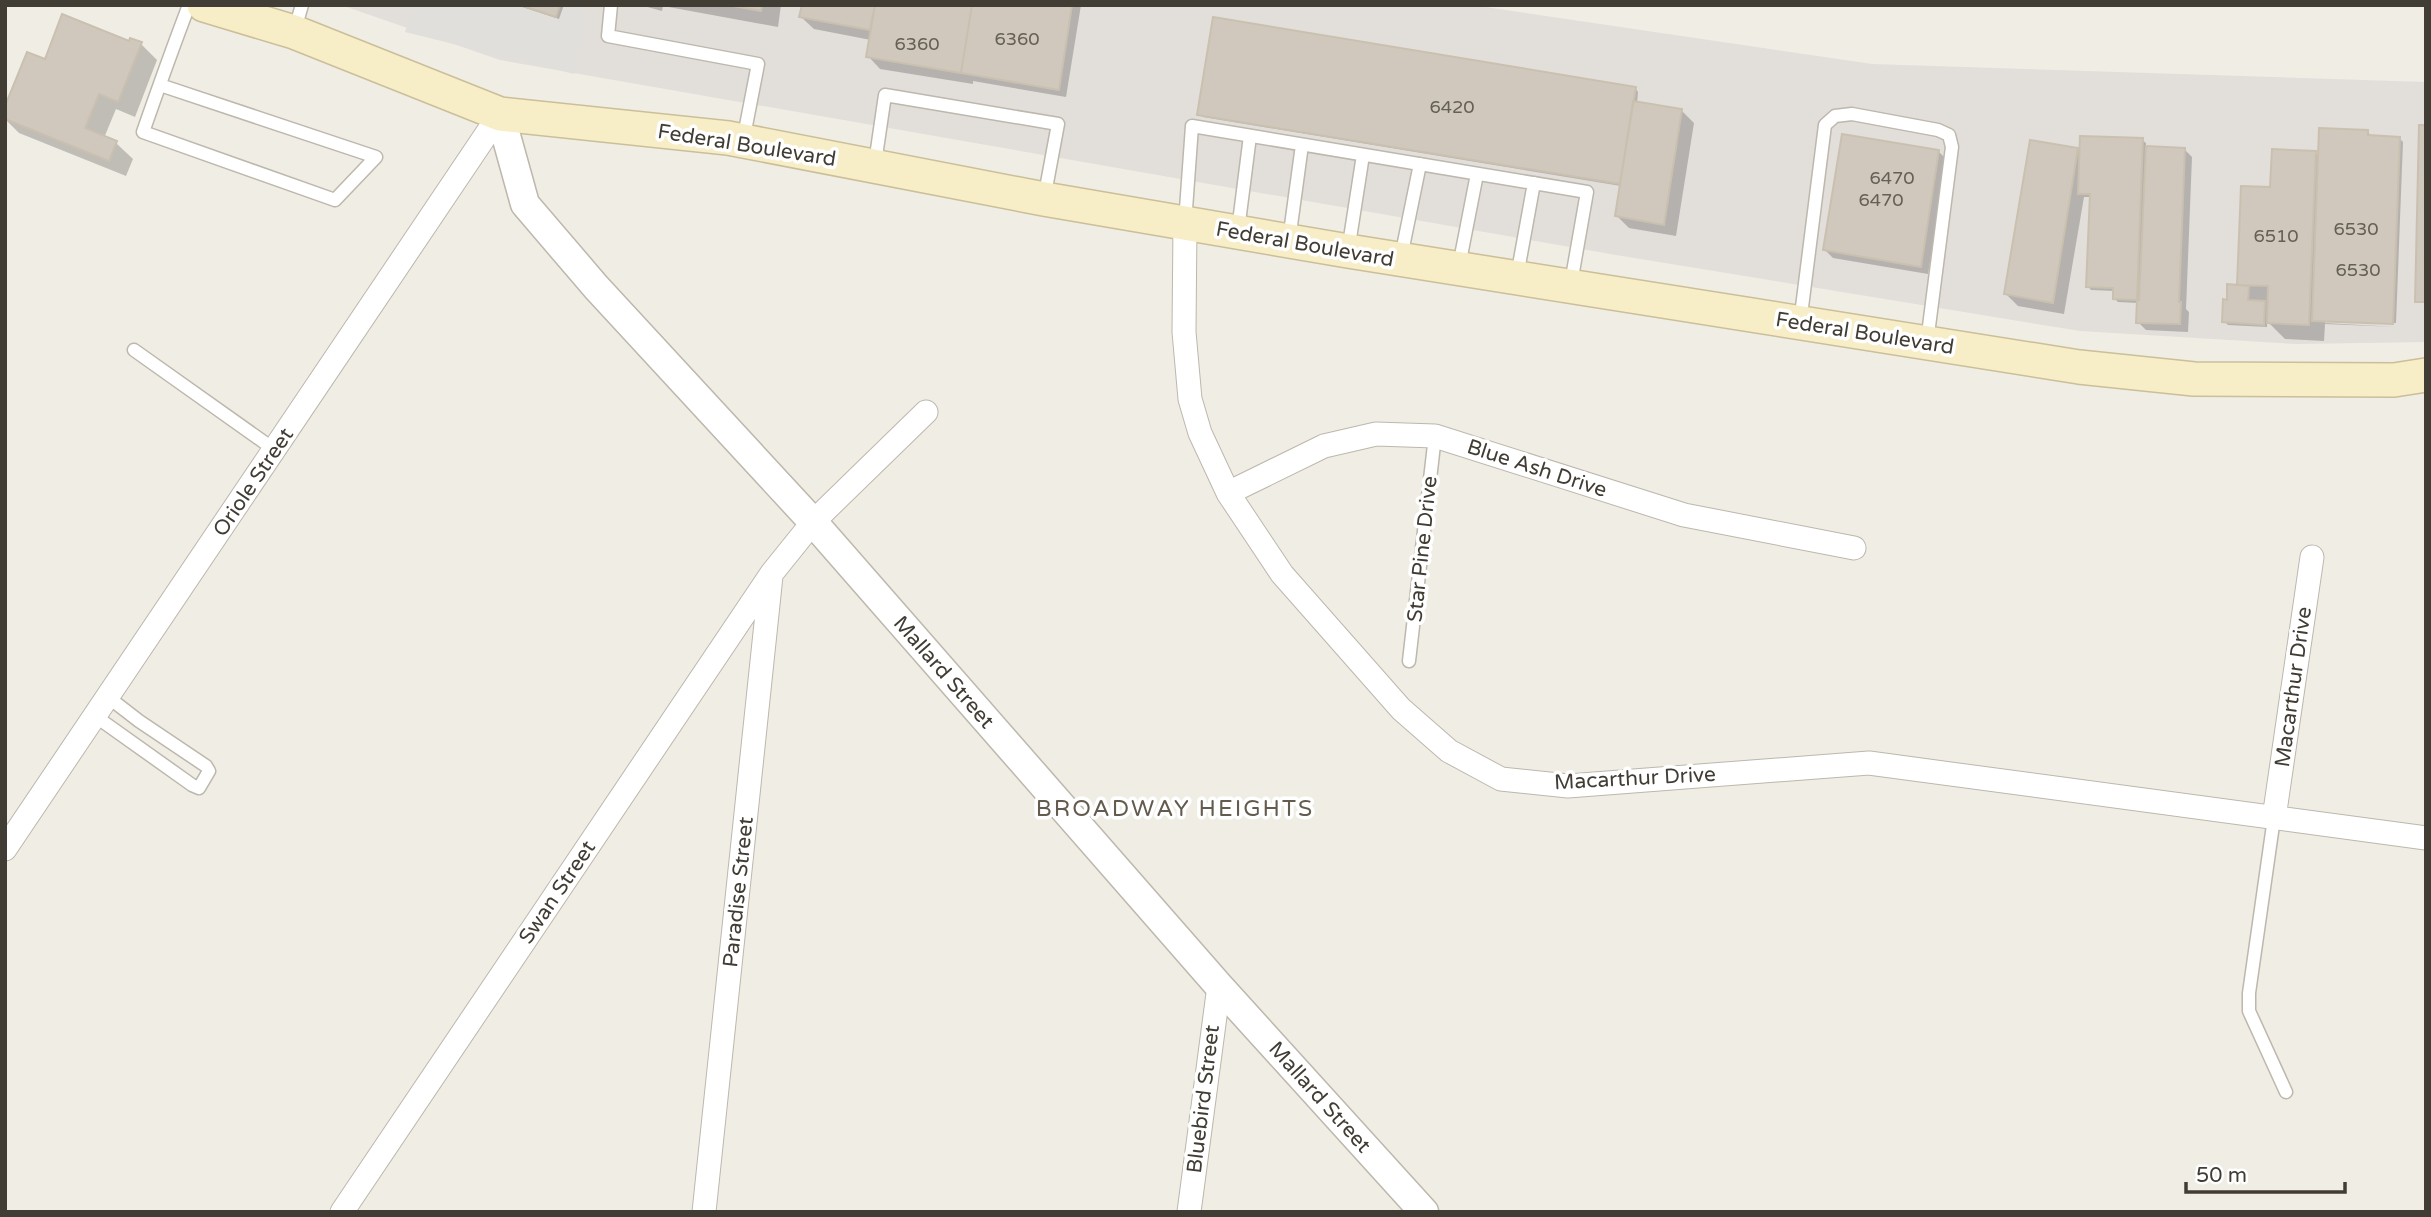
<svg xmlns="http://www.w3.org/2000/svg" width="2431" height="1217" font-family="'Varela Round',sans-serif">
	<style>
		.industrial { fill: #e2deda }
		.parking { fill: #e1dfdc }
		.shadow { fill: #0003 }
		.building { fill: #d0c8bc; stroke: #cac0b0; stroke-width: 2 }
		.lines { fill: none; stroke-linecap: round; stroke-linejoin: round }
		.service-casing { stroke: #bdb7ac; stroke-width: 15 }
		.minor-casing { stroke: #bdb7ac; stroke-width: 25 }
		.tertiary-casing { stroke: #bdb7ac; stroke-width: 31 }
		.secondary-casing { stroke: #cabf99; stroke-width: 36 }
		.service { stroke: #fff; stroke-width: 12 }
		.minor { stroke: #fff; stroke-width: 23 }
		.tertiary { stroke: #fff; stroke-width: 28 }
		.secondary { stroke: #f7edc7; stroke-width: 33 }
		.labels { text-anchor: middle; stroke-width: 7; stroke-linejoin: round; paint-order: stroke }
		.number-label { font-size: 18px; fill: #656057 }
		.street-label { font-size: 21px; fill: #413d35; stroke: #fff }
		.neighbourhood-label { font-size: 23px; letter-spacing: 2px; fill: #635b4e; stroke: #fff }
	</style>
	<rect width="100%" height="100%" fill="#f0ede5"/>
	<path class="industrial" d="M341 5H1472L1872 64 2426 82V342L2296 344 2080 331 1616 255 500 60Z"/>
	<path class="parking" d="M414 5H585L574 74 405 32Z"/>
	<path class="shadow" d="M516 5H564L559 19Z
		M640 5H781L778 27 663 6 662 11Z
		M803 5H1081L1066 97 973 81V84L880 69 868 56 871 40 814 29 801 17Z
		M130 44H141L157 60 135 117 116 109 104 138 116 143 133 159 126 176 19 133 5 119 46 61Z
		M1635 88 1638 92 1637 103 1681 110 1694 123 1676 236 1629 228 1617 216 1621 186 1203 117 1199 114Z
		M2368 131 2371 137 2400 139 2403 142 2396 323 2325 320V323L2396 327 2325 324 2324 341 2285 339 2267 321V327L2228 325 2224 321 2228 301 2242 287 2239 284 2272 189 2315 153 2320 158Z
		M2142 140 2146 143V148L2184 149 2192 157 2186 309 2189 312 2188 332 2146 330 2138 322 2139 303 2118 302 2115 299V291L2091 290 2088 286 2091 197H2084L2064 314 2018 306 2006 294 2077 150 2081 154Z
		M1939 152 1947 160 1928 274 1833 258 1825 250Z"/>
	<path class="building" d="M520 5H560L556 17Z
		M728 5H762L761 11Z
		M802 5H875L870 30 799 17Z
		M875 5H972L961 73 866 57Z
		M972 5H1072L1059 90 961 73Z
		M62 14 129 41 130 38 142 42 118 102 99 94 85 128 117 141 109 161 5 119V106L27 52 45 59Z
		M1213 17 1636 87 1620 184 1197 115Z
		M1633 101 1682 109 1664 225 1615 216Z
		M2419 125H2426V302H2415Z
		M2319 128 2368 130V135L2400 137 2393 324 2312 321Z
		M1842 134 1939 150 1921 267 1823 250Z
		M2080 136 2143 138 2137 300 2113 299V288L2086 287 2090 194H2078Z
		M2030 140 2078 148 2053 303 2004 294Z
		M2146 146 2185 148 2179 302H2181L2180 324 2136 323 2137 300H2139Z
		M2272 149 2316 151 2309 325 2267 323 2268 286 2237 285 2241 186 2270 187Z
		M2227 284 2249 286 2248 300 2265 301 2264 325 2222 322 2223 299 2227 300Z"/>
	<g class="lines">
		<defs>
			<path id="service" d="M611 5 608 36 758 64 743 141
				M294 32 302 5
				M160 85 376 157 335 200 143 132C158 89 173 47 189 5
				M875 163 885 95 1058 124 1044 199
				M1185 223 1192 126 1587 192 1571 283
				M1238 230 1250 136
				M1289 240 1302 145
				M1348 251 1363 155
				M1401 257 1420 164
				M1459 266 1477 174
				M1517 276 1534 183
				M1800 323 1825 125 1835 116 1852 114 1938 130 1949 135 1952 147 1927 342
				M134 350 275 450
				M1409 661 1435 436
				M95 716 192 785 199 788 209 771 206 766 139 721 108 697
				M2274 818 2249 993V1011L2286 1092"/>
			<path id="minor" d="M1185 224 1184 332 1190 399 1200 433 1228 493 1282 574 1401 709 1449 751 1501 779 1568 786 1869 763 2426 838
				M1228 493 1324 446 1376 434 1435 436 1684 515 1854 548
				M2274 818 2312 557
				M5 849 500 114
				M342 1212 772 573 813 522 926 412
				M704 1212 771 576
				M1189 1212 1219 986"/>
			<path id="tertiary" d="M500 114 525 204 596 287 813 522 1219 986 1424 1212"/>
			<path id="secondary" d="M204 5 294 32 500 114 728 138 1044 199 1348 251 2079 367 2194 379 2394 380 2426 375"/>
		</defs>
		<use href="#service" class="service-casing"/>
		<use href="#minor" class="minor-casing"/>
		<use href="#tertiary" class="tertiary-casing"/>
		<use href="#secondary" class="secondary-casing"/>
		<use href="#service" class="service"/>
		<use href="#minor" class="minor"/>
		<use href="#tertiary" class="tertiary"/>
		<use href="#secondary" class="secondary"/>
	</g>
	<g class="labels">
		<g class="number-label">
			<text x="1017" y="45">6360</text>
			<text x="917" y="50">6360</text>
			<text x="1452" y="113">6420</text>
			<text x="1892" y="184">6470</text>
			<text x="1881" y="206">6470</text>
			<text x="2356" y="235">6530</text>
			<text x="2276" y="242">6510</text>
			<text x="2358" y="276">6530</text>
		</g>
		<g class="street-label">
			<text transform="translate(747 145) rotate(9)" y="7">Federal Boulevard</text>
			<text transform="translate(1305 244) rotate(10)" y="7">Federal Boulevard</text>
			<text transform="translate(1865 333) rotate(9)" y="7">Federal Boulevard</text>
			<text transform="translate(1537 468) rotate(18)" y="7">Blue Ash Drive</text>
			<text transform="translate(253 482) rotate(-56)" y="7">Oriole Street</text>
			<text transform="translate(1422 549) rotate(-84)" y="7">Star Pine Drive</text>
			<text transform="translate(944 672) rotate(49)" y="7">Mallard Street</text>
			<text transform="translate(2293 687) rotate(-82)" y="7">Macarthur Drive</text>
			<text transform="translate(1635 778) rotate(-3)" y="7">Macarthur Drive</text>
			<text transform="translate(557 892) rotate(-56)" y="7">Swan Street</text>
			<text transform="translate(738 892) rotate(-84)" y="7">Paradise Street</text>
			<text transform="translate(1320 1097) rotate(48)" y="7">Mallard Street</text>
			<text transform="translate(1203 1099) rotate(-83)" y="7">Bluebird Street</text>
		</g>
		<g class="neighbourhood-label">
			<text x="1175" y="816">BROADWAY HEIGHTS</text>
		</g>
	</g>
	<rect width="2431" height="1217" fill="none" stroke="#413d35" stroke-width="14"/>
	<path d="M2186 1182v10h159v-10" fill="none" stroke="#413d35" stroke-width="3.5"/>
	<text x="2196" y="1182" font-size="21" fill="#413d35" stroke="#ffffff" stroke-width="5" paint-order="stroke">50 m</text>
</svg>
